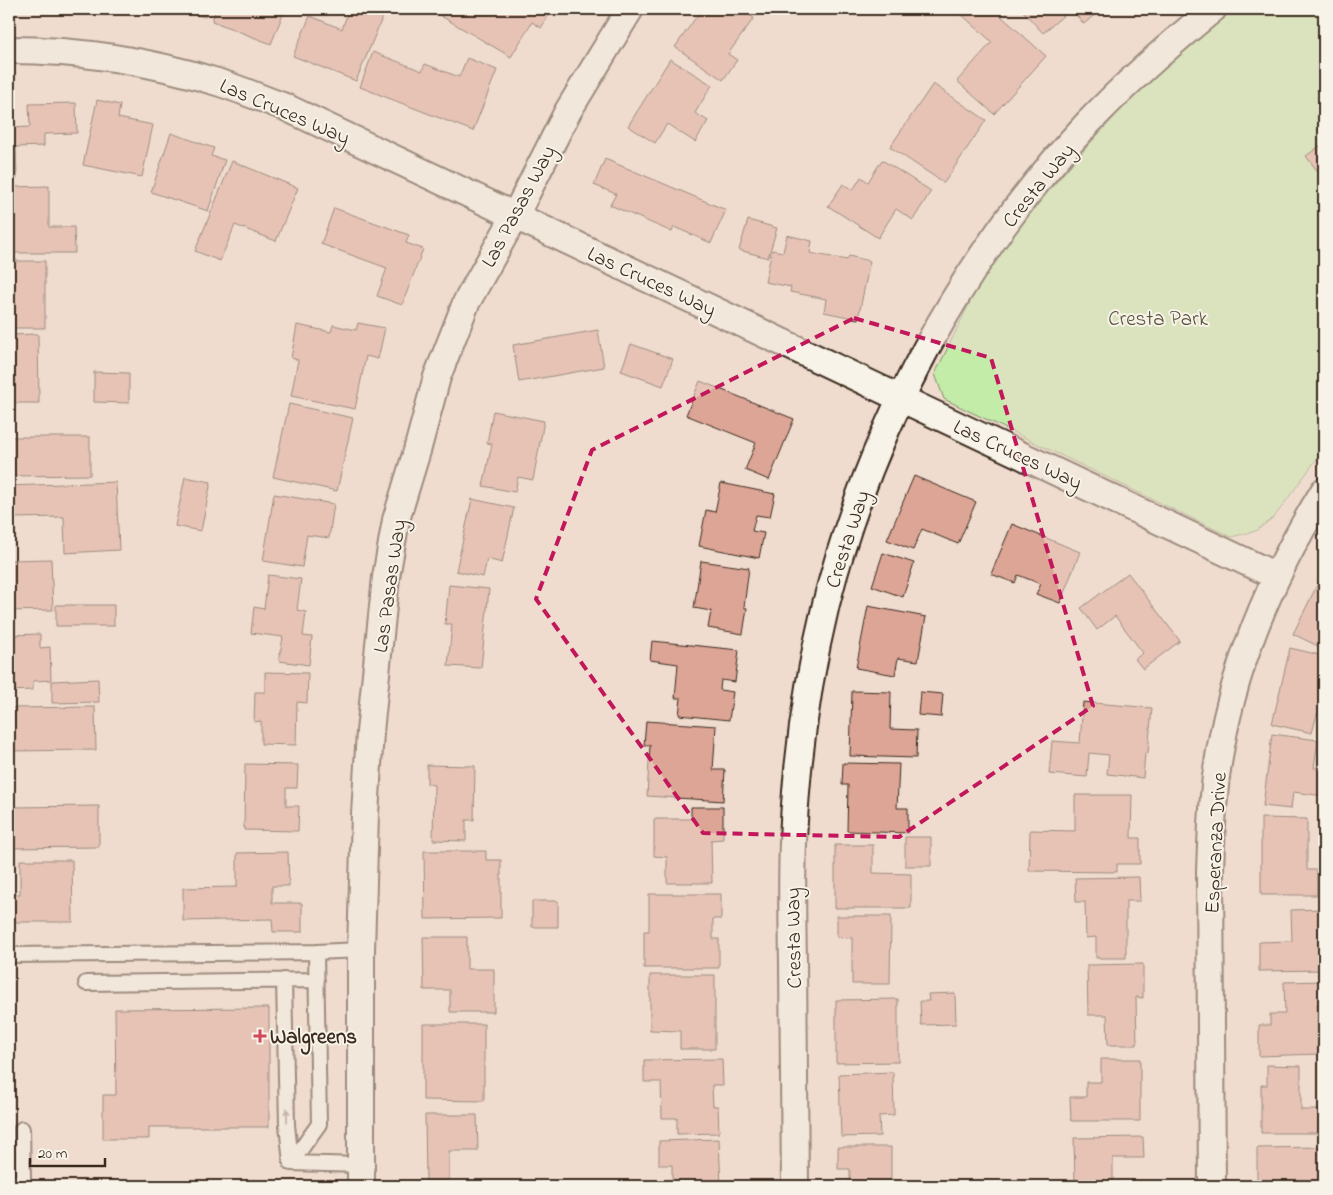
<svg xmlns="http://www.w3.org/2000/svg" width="1333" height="1195" font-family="'Indie Flower',sans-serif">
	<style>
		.green { fill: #c3eca8; stroke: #7f8b63 }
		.building { fill: #dca595; stroke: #3b2a1e }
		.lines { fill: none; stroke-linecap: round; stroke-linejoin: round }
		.lane-casing { stroke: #3b2a1e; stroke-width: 18 }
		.street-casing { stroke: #3b2a1e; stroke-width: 30 }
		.lane { stroke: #f7f3e8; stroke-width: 14 }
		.street { stroke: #f7f3e8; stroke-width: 26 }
		.oneway { fill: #998e83 }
		.marked { fill: none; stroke: #c2185b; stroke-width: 4; stroke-dasharray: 10 6; stroke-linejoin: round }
		.poi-dot { fill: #d1495b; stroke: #f7f3e8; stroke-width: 2 }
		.labels { text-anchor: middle; stroke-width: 4; stroke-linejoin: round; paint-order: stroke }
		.street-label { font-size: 21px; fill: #3b2a1e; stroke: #f7f3e8 }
		.park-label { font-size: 21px; fill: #56513a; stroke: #f7f3e8 }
		.poi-label { font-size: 21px; font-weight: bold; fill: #3b2a1e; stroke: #f7f3e8; text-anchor: start }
	</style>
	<rect width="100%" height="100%" fill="#efdccf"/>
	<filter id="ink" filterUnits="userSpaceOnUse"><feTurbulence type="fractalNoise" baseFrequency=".02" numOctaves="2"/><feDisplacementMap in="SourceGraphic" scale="10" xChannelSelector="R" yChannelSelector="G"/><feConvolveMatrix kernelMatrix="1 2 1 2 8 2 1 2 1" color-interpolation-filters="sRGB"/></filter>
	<g filter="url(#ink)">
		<path class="green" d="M1227 9H1324V449L1275 516 1256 531 1231 537 944 399 935 374 989 263 1069 167 1183 41Z"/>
		<path class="building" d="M169 9H207L205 17Z
			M216 9H285L271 44 212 21Z
			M349 9H366L383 16 356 81 293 56 310 16 342 29Z
			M429 9H553L541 28 532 22 511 57Z
			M702 9H740L754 18 728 54 737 60 723 80 675 47Z
			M965 9H993L1046 56 994 114 957 81 992 42 960 13Z
			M1021 9H1071L1043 33Z
			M1071 9H1101L1084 24Z
			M373 52 422 71 425 64 459 77 467 58 497 70 473 131 360 87Z
			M670 59 712 85 695 113 708 121 695 142 667 124 655 143 628 126Z
			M933 84 986 120 944 183 890 147Z
			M97 100 120 105 118 118 153 125 142 177 83 165Z
			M76 103 77 133 44 134V146L16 147 17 179H9V128L30 127 29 104Z
			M171 133 214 148 211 156 225 160 208 211 151 192Z
			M1324 143V180L1306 156Z
			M605 159 726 210 711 243 674 227 672 232 610 205 616 194 594 185Z
			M882 160 931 191 913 220 896 209 878 238 828 206 843 184 853 190 861 177 868 182Z
			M232 161 298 188 276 241 235 225 220 261 195 251Z
			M49 186V227H74L75 253H9V187Z
			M334 208 409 235 406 243 423 249 402 305 377 296 387 268 321 244Z
			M748 220 777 228 768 258 739 250Z
			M787 235 812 241 810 253 847 260 849 256 870 261 858 319 824 312 826 299 790 292 791 287 765 282 772 250 783 252Z
			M9 261H45V328H9Z
			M358 323 385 328 378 359 366 356 355 409 291 396 298 360 291 358 297 325 331 332 333 325 356 330Z
			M598 330 604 367 519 382 513 345Z
			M38 334 39 403H9V335Z
			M631 344 673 359 663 386 621 371Z
			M94 372 129 373V403L94 402Z
			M700 381 794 419 769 480 745 470 756 443 686 415Z
			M289 404 353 418 337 491 273 477Z
			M493 411 544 421 533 480 518 477 515 492 483 486 492 444 487 443Z
			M9 437H90V475L9 476Z
			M914 476 976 502 958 544 922 529 913 550 887 540Z
			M185 477 211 482 201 531 175 526Z
			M116 482 119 550 65 553 64 517 12 518 13 528H9V486Z
			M721 483 775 494 770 517 756 515 752 531 764 533 759 558 699 546 706 510 715 512Z
			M274 494 334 504 329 538 307 535 302 567 263 561Z
			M472 499 514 508 502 563 487 559 483 577 456 571Z
			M1012 524 1080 552 1060 603 1036 594 1041 584 1018 575 1015 583 991 574Z
			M883 553 914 563 903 597 872 586Z
			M51 559 53 610 9 611V560Z
			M701 561 749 568 744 607 747 608 743 634 708 628 711 611 694 608Z
			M1128 573 1180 641 1143 669 1135 659 1143 653 1115 616 1097 630 1081 608Z
			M268 575 301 579 297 610 306 612 303 636 312 637 309 665 279 661 283 637 251 633 254 607 264 609Z
			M1321 577 1324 578V649L1293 634Z
			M449 585 489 589 481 668 448 666 452 624H445Z
			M56 605H114V626H56Z
			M868 606 926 617 918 661 898 658 895 675 856 668Z
			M40 634V648L50 647 51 680 33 681V690L9 691V635Z
			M652 641 739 650 735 682 721 680 720 690 733 692 729 720 679 715 681 698H675L678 664 650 660Z
			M1290 648 1324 656V715L1317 714 1312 733 1272 724Z
			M265 672 308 673 307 703 297 702 296 745 261 744V721L254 722 255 692H265Z
			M98 679 99 702 52 703V681Z
			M852 691 891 692 890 729 917 730 916 758 850 756Z
			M920 692 943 694 941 717 918 715Z
			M1083 702 1152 708 1148 753H1145L1143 778 1107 774 1109 755 1089 753 1087 777 1049 774 1052 741 1080 743Z
			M95 707 96 750 9 751V708Z
			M646 721 716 726 713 770H725L723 801 647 796 650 745H644Z
			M1272 734 1318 740 1314 768 1324 769V796L1293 792 1291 809 1263 806Z
			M843 763 899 764 897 808H908V833L847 831 848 785H842Z
			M245 764 298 765 297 788H286V806H299L298 831 244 830Z
			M427 765 475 766 474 820H466V841L433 840 434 785 427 784Z
			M1075 795H1132L1131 838H1140V864H1117V872L1029 871 1030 830 1075 831Z
			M99 806V847L9 848V807Z
			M691 807H723V839L711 840 712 883H667V857L654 856V819H691Z
			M1261 818 1307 819V870H1317V895H1261Z
			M905 837H931V866H905Z
			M835 845H873V873L911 874V908H835Z
			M424 851H486V860H501V918L425 919Z
			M288 852 289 886H272V903H302V932H273L272 919 183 921V888L237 887V853Z
			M20 860H72L73 922H9V894H20Z
			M1139 877 1140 901H1126V958H1096V937L1086 938 1085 902H1076L1075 878Z
			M649 894H721V919H713V939H719V968H644V931H649Z
			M532 901H558V927H532Z
			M1324 909V970L1259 971V942L1292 941 1291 910Z
			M837 916H891L890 984H852V938L837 937Z
			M423 937H467V969H494V1012H450V990H424Z
			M1143 964V998L1136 997 1137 1045H1108L1107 1015H1088L1087 965Z
			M650 975H715V1049H680V1031L650 1030Z
			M1324 981V1004H1317L1319 1054 1259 1056V1025H1270V1014H1285L1284 982Z
			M955 993 956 1024 921 1025 920 1001H929L928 994Z
			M898 999V1062L836 1063V1000Z
			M269 1008V1127H149V1139H103V1095H116L115 1009Z
			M423 1024H484V1101L423 1100Z
			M722 1059 723 1085H712L713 1106H718L719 1133 677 1134V1118H662L661 1082H644V1060Z
			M1101 1059H1140V1121H1071L1070 1097H1086V1082H1101Z
			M1267 1065 1301 1066V1110H1323V1133H1261V1085H1267Z
			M893 1072 894 1115 879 1116 880 1136 841 1137 839 1074Z
			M425 1115H477L478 1151H449V1180L426 1181Z
			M1143 1137 1144 1158H1113V1186H1075L1074 1138Z
			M719 1139 721 1186H672V1165H659V1141Z
			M838 1147H891V1186H836L850 1185V1169H838Z
			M1324 1147V1182L1283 1183V1186H1257V1148Z"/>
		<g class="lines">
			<defs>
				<path id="lane" d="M9 955 316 952 361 950
					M284 980 287 1125 291 1163
					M86 983 317 980
					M291 1163 319 1124 316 952
					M291 1163 361 1165
					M13 1186 23 1178 22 1129"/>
				<path id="street" d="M9 50C78 50 150 61 217 82 240 89 262 99 285 107L1276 576
					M361 1186V950L365 814 370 732 386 577 396 520 417 451 437 377 466 303 515 216 568 111 630 9
					M795 1186C794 1112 794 1037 793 963 792 906 791 849 796 792 801 729 811 666 826 604 871 427 962 258 1087 124 1126 83 1169 45 1213 9
					M1212 1186 1210 872C1211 840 1212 809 1216 777 1230 672 1269 580 1324 491"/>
			</defs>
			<use href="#lane" class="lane-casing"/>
			<use href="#street" class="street-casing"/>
			<use href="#lane" class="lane"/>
			<use href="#street" class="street"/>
		</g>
		<defs><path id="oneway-solid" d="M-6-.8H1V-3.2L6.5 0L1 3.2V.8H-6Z" transform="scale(1.25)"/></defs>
		<use class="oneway" href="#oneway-solid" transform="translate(287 1115) rotate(-91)"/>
	</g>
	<path d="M0 0H1333V1195H0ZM854 318 991 358 1093 706 899 837 703 833 536 599 592 450Z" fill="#efdccf" fill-opacity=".55" fill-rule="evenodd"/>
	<path class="marked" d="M854 318 991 358 1093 706 899 837 703 833 536 599 592 450Z"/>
	<path class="poi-dot" d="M257.5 1028.5h5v5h5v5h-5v5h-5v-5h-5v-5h5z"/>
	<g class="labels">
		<g class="street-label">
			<text transform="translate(285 111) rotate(23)" y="7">Las Cruces Way</text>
			<text transform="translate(1038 185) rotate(-51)" y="7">Cresta Way</text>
			<text transform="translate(518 206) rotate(-62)" y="7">Las Pasas Way</text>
			<text transform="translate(652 281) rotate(25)" y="7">Las Cruces Way</text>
			<text transform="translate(1018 454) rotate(25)" y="7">Las Cruces Way</text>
			<text transform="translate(847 539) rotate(-72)" y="7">Cresta Way</text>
			<text transform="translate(389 586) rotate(-82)" y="7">Las Pasas Way</text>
			<text transform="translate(1215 843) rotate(-87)" y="7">Esperanza Drive</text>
			<text transform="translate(793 938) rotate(-91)" y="7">Cresta Way</text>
		</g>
		<g class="park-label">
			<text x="1158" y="325">Cresta Park</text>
		</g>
		<g class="poi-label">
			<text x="270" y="1043">Walgreens</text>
		</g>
	</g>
	<rect width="1333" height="1195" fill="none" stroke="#f7f3e8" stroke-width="30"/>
	<rect x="15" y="15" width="1303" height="1165" fill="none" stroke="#3b2a1e" stroke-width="2" filter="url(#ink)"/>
	<path d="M30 1158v8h75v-8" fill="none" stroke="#3b2a1e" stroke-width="2.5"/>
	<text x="38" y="1158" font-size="15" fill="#3b2a1e" stroke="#f7f3e8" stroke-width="4" paint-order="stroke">20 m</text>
</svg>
